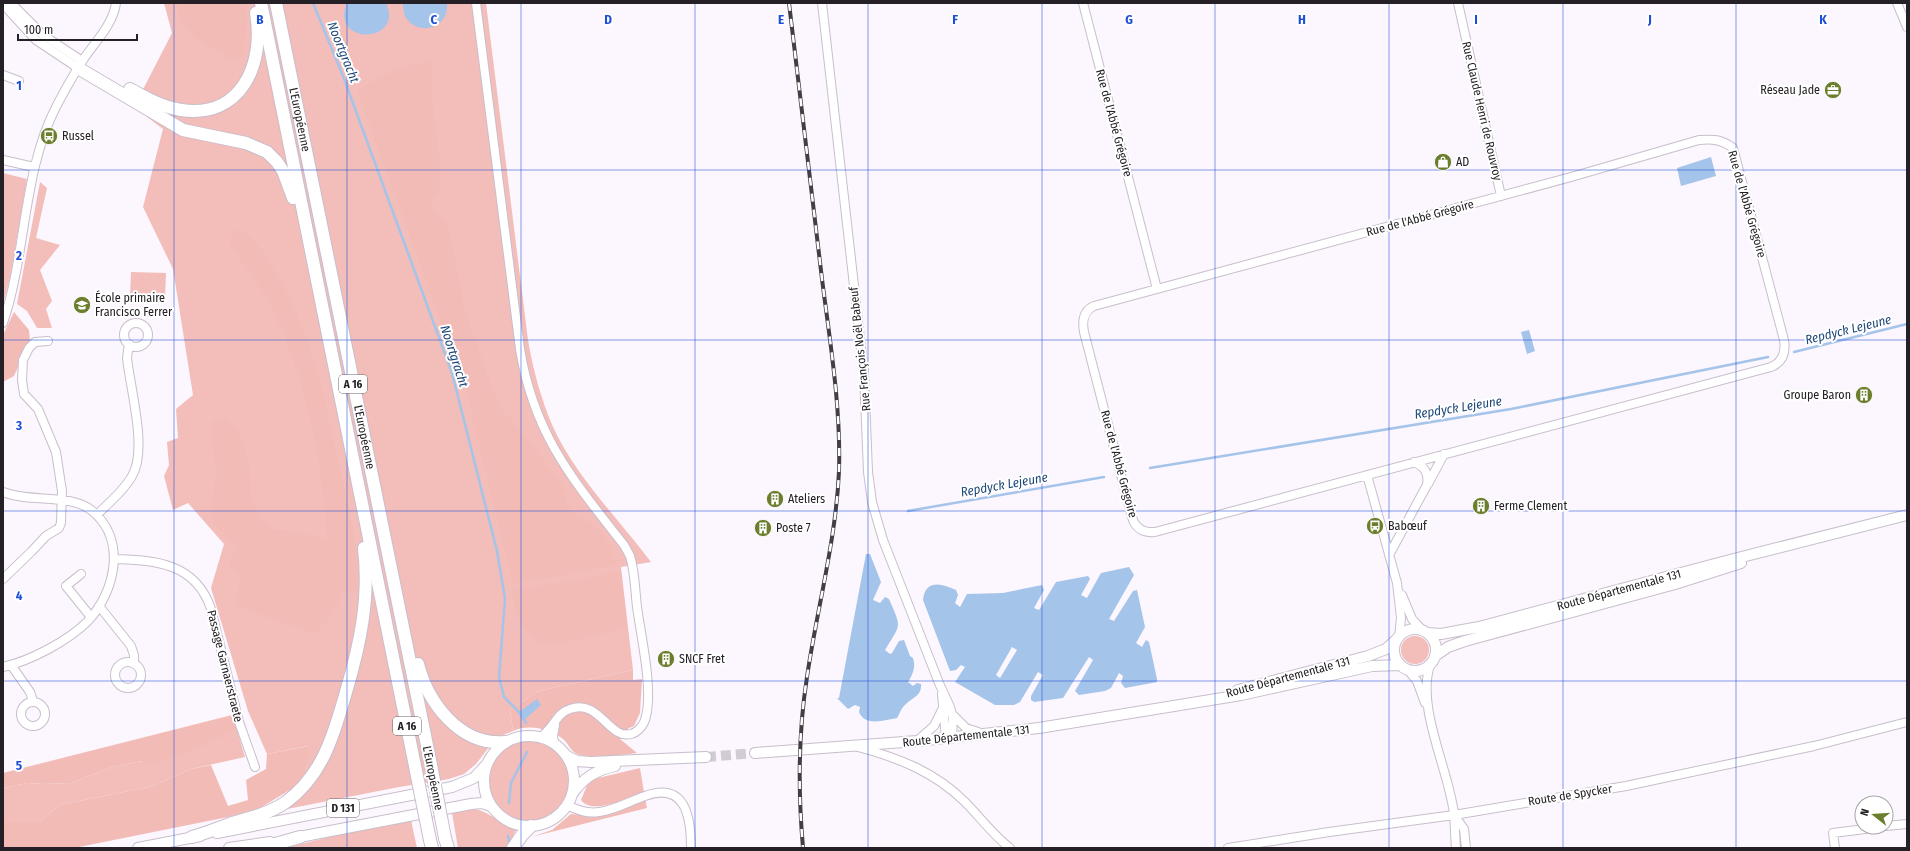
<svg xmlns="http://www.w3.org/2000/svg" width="1910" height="851" font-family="'Fira Sans Condensed',sans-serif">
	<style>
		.green { fill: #f3bdb9 }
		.forest { fill: #f2bbb6 }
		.water { fill: #a4c4ea; fill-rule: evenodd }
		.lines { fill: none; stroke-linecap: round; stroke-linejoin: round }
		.stream { stroke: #a4c4ea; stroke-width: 2.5 }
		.major-tunnel { stroke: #d1cbd3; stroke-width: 10; stroke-dasharray: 10 5; stroke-linecap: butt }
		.minor-casing { stroke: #c9becc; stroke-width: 10 }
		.major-casing { stroke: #c9becc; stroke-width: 12 }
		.highway-casing { stroke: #c9becc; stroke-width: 14 }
		.minor { stroke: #fff; stroke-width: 8 }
		.major { stroke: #fff; stroke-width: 10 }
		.highway { stroke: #fff; stroke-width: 12 }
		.rail-casing { stroke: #423e43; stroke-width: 4 }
		.rail { stroke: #fff; stroke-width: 2.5; stroke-dasharray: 8; stroke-linecap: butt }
		.highway-bridge-casing { stroke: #c9becc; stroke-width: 14; stroke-linecap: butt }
		.highway-bridge { stroke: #fff; stroke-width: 12 }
		.grid { fill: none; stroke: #1d4ed8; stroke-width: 1; stroke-opacity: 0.55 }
		.labels { text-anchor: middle; stroke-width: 4; stroke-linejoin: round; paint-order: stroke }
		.shield { fill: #fff; stroke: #666366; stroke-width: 1 }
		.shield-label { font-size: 11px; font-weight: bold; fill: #242025 }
		.poi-label { font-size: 12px; fill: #242025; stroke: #fff; text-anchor: start }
		.street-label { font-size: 12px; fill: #242025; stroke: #fff }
		.water-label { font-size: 13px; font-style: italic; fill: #1d4878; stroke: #fff }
		.grid-label { font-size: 13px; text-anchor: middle; font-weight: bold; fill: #1d4ed8; stroke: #fff; stroke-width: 4; stroke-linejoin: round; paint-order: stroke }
	</style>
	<rect width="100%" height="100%" fill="#fcf6fe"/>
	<path class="green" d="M164 3H486L528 340C533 370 541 399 553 427 576 477 618 518 651 562L621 567 633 670 539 691 510 710 513 731 496 738 476 764 464 774 449 779 399 787 282 810 306 772 308 746 267 754 248 711 211 588 224 544 188 503 173 510 164 476 169 465 167 442 178 438 176 409 193 395 173 269 143 207 163 129 134 107 172 33Z
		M3 173 27 179 10 278 3 304Z
		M40 182 47 188 36 238 60 245 40 270 52 301 46 309 52 328H37L27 311 17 304Z
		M131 272 166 273 165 299 130 298Z
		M1401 650a14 14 0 1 1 28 0a14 14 0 1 1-28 0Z
		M237 730 245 757 191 769 153 786 60 805 39 822H3V788L27 783 45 784 71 783 112 767 143 761 174 757Z
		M489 781a40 40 0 1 1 80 0a40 40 0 1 1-80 0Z
		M473 809C485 809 503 825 516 830L507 848H458L452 813Z
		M411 820 417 848H284L346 833Z"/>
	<path class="forest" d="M176 3H246L247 22 244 53 241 57 231 60C204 40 183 40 176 3Z
		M431 61 433 109 441 172 438 194 430 201 433 211 448 224 464 307 498 405 527 438 564 488 566 499 570 508 577 515 602 531 618 565 513 584 467 394 357 90 401 67Z
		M235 230C264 231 302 322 310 348 323 390 332 433 341 475 347 502 355 531 357 558 358 569 357 581 357 592L344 593C333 608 328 626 311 634L300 627 285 624 235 605 241 578 229 566 237 546 226 538 212 521 213 496 217 473 213 446 211 424 216 419 227 420 242 438 249 465 251 500 262 522 274 530H289L327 540C322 458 306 373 267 299 258 281 243 264 231 247L230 238Z
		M14 312 29 330 30 341 14 376 3 382V335Z
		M621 572 627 628 563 643 542 644C537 640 531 637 527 632 518 621 513 604 512 590Z
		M633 670V680L642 679 640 713 634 726 629 728 620 739 637 753C619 755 598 759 580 755 571 753 569 744 563 739 550 728 527 724 513 731L510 710 539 691Z
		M232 715 237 730C208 743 178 760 146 764L143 761 112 767 71 783 45 784 27 783 3 788V773Z
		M309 746 306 772 298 785 260 808 228 817 74 848H3V822H39L60 805 153 786 191 769 211 765 228 806 248 800 246 780 266 769 267 754Z
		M640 768 644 792C630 797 592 816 581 800L588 783 594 779Z
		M645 798 647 808 531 837 552 830 571 814 591 816Z"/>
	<path class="water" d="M347 3H386C405 44 329 46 347 3Z
		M403 3H447C450 36 401 37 403 3Z
		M1711 157 1716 176 1681 186 1677 168Z
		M1529 330 1535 351 1527 354 1521 332Z
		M866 554H870L881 582 873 600 880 603 885 597 889 599C902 629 901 623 885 650L890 654 892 653 899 641 904 640 910 656 913 658C916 667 913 674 908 682L913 686 917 683 921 684C922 696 913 697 906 704 901 708 900 713 897 718 885 720 865 727 859 712L860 707 855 705 848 709 837 698H839Z
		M1129 567 1134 575 1109 619 1114 621 1133 591 1137 590 1145 627 1136 643 1142 647 1146 640 1149 642 1157 679V682L1125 688 1121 683 1123 676 1119 673 1111 688 1105 691 1079 695 1075 691 1093 660 1089 657 1063 698 1034 702 1031 700V696L1043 675 1038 672 1020 702 1014 705H995L955 682 965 667 961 665 956 670 950 671 923 600C925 579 942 583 956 590L958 595 955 603 960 607 967 594 1003 593 1042 585 1044 590 1034 608 1039 610 1056 582 1088 576 1090 579 1081 595 1087 598 1101 573ZM1012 647 1017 650 1000 678 996 675Z
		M537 699 541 705 523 721 518 713Z"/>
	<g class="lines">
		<path class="stream" d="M313 3 343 76 452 373 497 551 505 599 499 677 504 697 520 713
			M1794 352 1907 324
			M1150 468 1511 409 1768 357
			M908 511 1104 477
			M523 718 526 723
			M509 803 511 783 527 752
			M508 836 510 845"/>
		<path class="major-tunnel" d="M706 757 755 753"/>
		<defs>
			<path id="minor" d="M11 3 43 35 82 61
				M476 3 520 349C534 435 573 480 624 545L630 556C635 572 635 590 637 607 641 636 653 689 646 716 645 723 639 732 631 734 609 740 599 698 570 709 556 713 553 730 540 737
				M822 3 864 374 868 472 872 502 883 540 939 683 950 707 953 718 952 738
				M1083 3 1157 289 1094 306C1083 311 1082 321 1084 332L1132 517C1135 528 1143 533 1155 532L1771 367C1783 362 1786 352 1784 340L1733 148C1721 139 1713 139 1699 140L1571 177 1157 289
				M1458 3 1501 196
				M1897 3 1907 27
				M3 4 36 40 78 68
				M3 75 19 81
				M3 160 34 167
				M3 323C27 252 22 172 57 105 65 90 73 75 83 60 94 43 113 25 116 3
				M124 335a12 12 0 1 1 24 0a12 12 0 1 1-24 0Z
				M1367 475 1397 583 1401 618 1399 637
				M1428 484 1444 454
				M3 492C30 503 69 493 91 510 127 538 116 591 88 621 68 641 30 661 3 667
				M97 515C108 503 124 491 132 476 148 450 130 388 127 358L129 344
				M1389 555 1427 485C1429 473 1425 467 1414 462
				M114 559C155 560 196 563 211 609L239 722 255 767
				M81 574 66 586 91 617
				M3 579 31 552 46 536 59 528 61 523 62 491 56 452 38 409 24 394 22 380 23 360 29 348 35 342 48 341
				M1402 595 1412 619 1423 631
				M99 606 131 646 134 655V664
				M115 675a13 13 0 1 1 26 0a13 13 0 1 1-26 0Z
				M11 665 30 692 33 701
				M1430 665C1416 708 1449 770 1454 814 1455 826 1455 837 1456 848
				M1408 670 1417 681 1425 703
				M942 694 946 738
				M21 714a12 12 0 1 1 24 0a12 12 0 1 1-24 0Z
				M952 714 966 728 981 733
				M917 741 934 726 942 710
				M554 743 553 736 555 725
				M858 747C899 758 935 772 965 802 980 817 993 835 1010 848
				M567 805C577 810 587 814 599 812 615 810 630 801 645 796 686 781 691 818 691 848
				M1454 815 1464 829 1466 848
				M1886 826 1907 824
				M1228 848 1329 832 1454 815 1626 786 1814 746 1907 722
				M1835 848 1833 833 1881 827"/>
			<path id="major" d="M1394 650a21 21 0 1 1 42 0a21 21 0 1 1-42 0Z
				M1427 633 1441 634 1479 627 1726 561 1907 515
				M1435 656 1448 647 1465 641 1675 584 1741 563
				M1238 690 1368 656 1386 649 1396 640
				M484 781a45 45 0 1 1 90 0a45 45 0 1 1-90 0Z
				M755 753 917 741 1039 728 1241 695 1372 666 1400 665
				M567 756 577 761 591 762 706 757
				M573 793C584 777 597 770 615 766
				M217 833 452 787 474 778 487 764
				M294 838 471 804 482 803 491 806
				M138 848 200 836
				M229 848 270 842"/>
			<g id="highway">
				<path d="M261 3 416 771"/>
				<path id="s1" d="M276 3 431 765"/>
				<path d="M78 68 183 130 246 143 267 152 277 162 283 171 293 198"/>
				<path d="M130 89C146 98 162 107 181 110 241 119 265 64 256 13"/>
				<path d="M418 664C428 703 460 746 505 742"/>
				<path d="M192 837C206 833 219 828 232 823 251 818 270 813 286 802 323 775 334 734 346 692 360 645 370 598 364 548"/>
				<path d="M445 838 448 848"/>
				<path d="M430 840 432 848"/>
				<path d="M261 848 300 837"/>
				<path d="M513 848 522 835 531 826"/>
			</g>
		</defs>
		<use href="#minor" class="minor-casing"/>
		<use href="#major" class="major-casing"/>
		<use href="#highway" class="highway-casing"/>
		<use href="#minor" class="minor"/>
		<use href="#major" class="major"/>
		<use href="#highway" class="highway"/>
		<defs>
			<path id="rail" d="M789 3C800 95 811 187 822 279 830 342 841 407 839 471 836 540 817 609 807 677 798 734 798 791 803 848"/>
		</defs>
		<use href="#rail" class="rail-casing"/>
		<use href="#rail" class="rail"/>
		<defs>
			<path id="highway-bridge" d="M431 765 445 838
				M416 771 430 840"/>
		</defs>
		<use href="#highway-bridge" class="highway-bridge-casing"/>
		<use href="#highway-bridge" class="highway-bridge"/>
	</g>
	<path class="grid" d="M174 3V848M347 3V848M521 3V848M695 3V848M868 3V848M1042 3V848M1215 3V848M1389 3V848M1563 3V848M1736 3V848M3 170H1907M3 340H1907M3 511H1907M3 681H1907"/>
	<defs>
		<symbol id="office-disc" viewBox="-11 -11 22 22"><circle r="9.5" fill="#6b7e2e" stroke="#fff"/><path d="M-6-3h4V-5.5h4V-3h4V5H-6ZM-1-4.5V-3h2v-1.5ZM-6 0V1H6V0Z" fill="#fff"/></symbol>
		<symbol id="bus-disc" viewBox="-11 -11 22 22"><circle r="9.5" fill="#6b7e2e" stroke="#fff"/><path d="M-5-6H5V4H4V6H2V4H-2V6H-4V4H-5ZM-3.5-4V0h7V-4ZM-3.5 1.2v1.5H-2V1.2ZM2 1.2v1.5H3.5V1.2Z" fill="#fff"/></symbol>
		<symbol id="shop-disc" viewBox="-11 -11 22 22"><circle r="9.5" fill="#6b7e2e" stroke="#fff"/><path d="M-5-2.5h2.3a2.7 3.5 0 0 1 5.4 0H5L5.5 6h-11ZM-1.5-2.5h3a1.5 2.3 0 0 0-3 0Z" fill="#fff"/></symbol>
		<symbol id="school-disc" viewBox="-11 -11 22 22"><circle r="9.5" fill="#6b7e2e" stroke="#fff"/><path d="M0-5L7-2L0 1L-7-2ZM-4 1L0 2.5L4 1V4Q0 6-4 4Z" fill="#fff"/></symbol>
		<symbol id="building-disc" viewBox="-11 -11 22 22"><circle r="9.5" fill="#6b7e2e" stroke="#fff"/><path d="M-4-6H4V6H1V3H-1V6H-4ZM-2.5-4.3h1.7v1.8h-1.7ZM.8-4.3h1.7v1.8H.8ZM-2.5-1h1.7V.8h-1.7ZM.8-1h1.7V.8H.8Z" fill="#fff"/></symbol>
	</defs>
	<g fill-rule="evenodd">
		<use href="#office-disc" x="1823" y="80" width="20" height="20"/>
		<use href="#bus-disc" x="39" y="126" width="20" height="20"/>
		<use href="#shop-disc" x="1433" y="152" width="20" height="20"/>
		<use href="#school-disc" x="72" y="295" width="20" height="20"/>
		<use href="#building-disc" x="1854" y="385" width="20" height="20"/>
		<use href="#building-disc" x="765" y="489" width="20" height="20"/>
		<use href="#building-disc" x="1471" y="496" width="20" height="20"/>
		<use href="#bus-disc" x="1365" y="516" width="20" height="20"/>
		<use href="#building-disc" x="753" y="518" width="20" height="20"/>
		<use href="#building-disc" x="656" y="649" width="20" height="20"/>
	</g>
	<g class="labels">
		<g class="shield">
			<rect x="339" y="375" width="28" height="18" rx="3"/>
			<rect x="393" y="717" width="28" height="18" rx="3"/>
			<rect x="327" y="799" width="32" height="18" rx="3"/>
		</g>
		<g class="shield-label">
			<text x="353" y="388">A 16</text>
			<text x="407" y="730">A 16</text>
			<text x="343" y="812">D 131</text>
		</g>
		<g class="poi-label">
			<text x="1820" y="94" text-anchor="end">Réseau Jade</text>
			<text x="62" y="140">Russel</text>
			<text x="1456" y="166">AD</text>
			<text x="95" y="302">École primaire<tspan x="95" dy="14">Francisco Ferrer</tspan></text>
			<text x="1851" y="399" text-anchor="end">Groupe Baron</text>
			<text x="788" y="503">Ateliers</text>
			<text x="1494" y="510">Ferme Clement</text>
			<text x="1388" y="530">Babœuf</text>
			<text x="776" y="532">Poste 7</text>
			<text x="679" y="663">SNCF Fret</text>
		</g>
		<g class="street-label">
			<text transform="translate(1482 111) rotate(77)" y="4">Rue Claude Henri de Rouvroy</text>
			<text dy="4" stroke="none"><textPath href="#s1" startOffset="119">L'Européenne</textPath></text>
			<text transform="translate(1114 123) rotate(75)" y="4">Rue de l'Abbé Grégoire</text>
			<text transform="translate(1747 204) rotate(74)" y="4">Rue de l'Abbé Grégoire</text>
			<text transform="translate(1420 218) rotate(-15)" y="4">Rue de l'Abbé Grégoire</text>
			<text transform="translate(860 349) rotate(-96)" y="4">Rue François Noël Babeuf</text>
			<text dy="4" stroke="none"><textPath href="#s1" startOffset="443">L'Européenne</textPath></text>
			<text transform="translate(1119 464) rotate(75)" y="4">Rue de l'Abbé Grégoire</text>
			<text transform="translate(1619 590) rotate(-15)" y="4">Route Départementale 131</text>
			<text transform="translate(225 666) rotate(76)" y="4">Passage Garnaerstraete</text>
			<text transform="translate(1288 677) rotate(-15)" y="4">Route Départementale 131</text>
			<text transform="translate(966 736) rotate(-6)" y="4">Route Départementale 131</text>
			<text transform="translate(433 778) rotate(79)" y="4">L'Européenne</text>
			<text transform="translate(1570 795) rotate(-9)" y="4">Route de Spycker</text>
		</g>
		<g class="water-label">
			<text transform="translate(344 52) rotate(68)" y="5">Noortgracht</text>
			<text transform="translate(1848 329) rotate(-14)" y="5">Repdyck Lejeune</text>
			<text transform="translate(455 356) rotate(72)" y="5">Noortgracht</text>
			<text transform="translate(1458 407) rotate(-9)" y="5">Repdyck Lejeune</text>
			<text transform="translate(1004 484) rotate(-10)" y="5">Repdyck Lejeune</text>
		</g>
	</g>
	<g class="grid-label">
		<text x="260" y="24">B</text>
		<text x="434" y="24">C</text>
		<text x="608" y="24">D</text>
		<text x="781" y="24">E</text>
		<text x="955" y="24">F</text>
		<text x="1129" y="24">G</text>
		<text x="1302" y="24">H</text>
		<text x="1476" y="24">I</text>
		<text x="1650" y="24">J</text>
		<text x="1823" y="24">K</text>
		<text x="19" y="90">1</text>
		<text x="19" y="260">2</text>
		<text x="19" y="430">3</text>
		<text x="19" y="600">4</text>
		<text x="19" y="770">5</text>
	</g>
	<rect width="1910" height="851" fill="none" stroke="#242025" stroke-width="8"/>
	<g transform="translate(1874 815) rotate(287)"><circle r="19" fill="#ffffff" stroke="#a7a6a8"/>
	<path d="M0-3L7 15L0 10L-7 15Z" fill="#6b7e2e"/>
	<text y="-6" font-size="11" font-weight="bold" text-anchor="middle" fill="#242025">N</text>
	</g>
	<path d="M18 34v6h119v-6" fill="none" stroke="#242025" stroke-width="2"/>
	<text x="24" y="34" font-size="12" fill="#242025" stroke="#ffffff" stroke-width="3" paint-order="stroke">100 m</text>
</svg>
